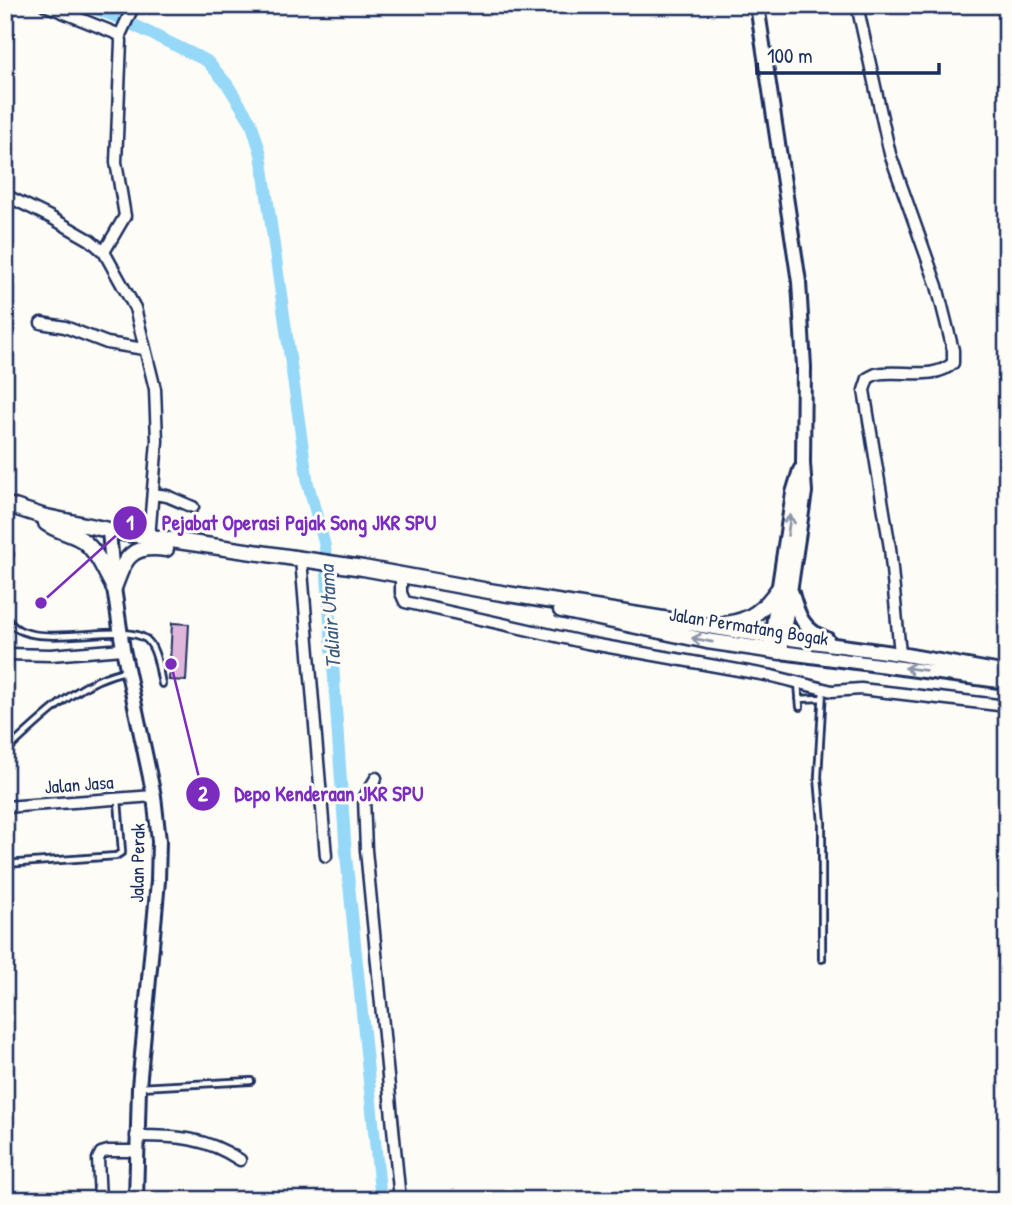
<svg xmlns="http://www.w3.org/2000/svg" width="1012" height="1205" font-family="'Patrick Hand',sans-serif">
	<style>
		.lines { fill: none; stroke-linecap: round; stroke-linejoin: round }
		.canal { stroke: #95d8f7; stroke-width: 12 }
		.building { fill: #e1b6dc; stroke: #1b2f5e; stroke-width: 2 }
		.service-casing { stroke: #1b2f5e; stroke-width: 10 }
		.minor-casing { stroke: #1b2f5e; stroke-width: 15 }
		.tertiary-casing { stroke: #1b2f5e; stroke-width: 18 }
		.secondary-casing { stroke: #1b2f5e; stroke-width: 19 }
		.service { stroke: #fdfcf7; stroke-width: 4.5 }
		.minor { stroke: #fdfcf7; stroke-width: 10 }
		.tertiary { stroke: #fdfcf7; stroke-width: 12 }
		.secondary { stroke: #fdfcf7; stroke-width: 14 }
		.oneway { stroke: #8c96aa }
		.labels { text-anchor: middle; stroke-width: 6; stroke-linejoin: round; paint-order: stroke }
		.street-label { font-size: 19px; fill: #1b2f5e; stroke: #fdfcf7 }
		.water-label { font-size: 21px; font-style: italic; fill: #3a5984; stroke: #fdfcf7 }
		.leader { fill: none; stroke: #7b2cbf; stroke-width: 2.5 }
		.callout-dot { fill: #7b2cbf; stroke: #fdfcf7; stroke-width: 2.5 }
		.mark-label { font-size: 21px; text-anchor: middle; font-weight: bold; fill: #fff }
		.callout-label { font-size: 21px; text-anchor: middle; font-weight: bold; fill: #7b2cbf; stroke: #fdfcf7; stroke-width: 6; stroke-linejoin: round; paint-order: stroke }
	</style>
	<rect width="100%" height="100%" fill="#fdfcf7"/>
	<filter id="ink" filterUnits="userSpaceOnUse"><feTurbulence type="fractalNoise" baseFrequency=".0143" numOctaves="2"/><feDisplacementMap in="SourceGraphic" scale="14" xChannelSelector="R" yChannelSelector="G"/><feConvolveMatrix kernelMatrix="1 2 1 2 8 2 1 2 1" color-interpolation-filters="sRGB"/></filter>
	<g filter="url(#ink)">
		<g class="lines">
			<path class="canal" d="M86 5 119 18 207 61 227 84 251 122 261 154 308 484 325 546 346 855 381 1200"/>
		</g>
		<path class="building" d="M172 623 189 624 186 681 169 680Z"/>
		<g class="lines">
			<defs>
				<path id="service" d="M5 573 10 554
					M5 613C17 658 120 619 146 639 157 648 159 671 162 684
					M798 683 800 707
					M799 699 821 698
					M5 752C41 720 78 680 126 671
					M5 864 116 856 122 852 118 800
					M822 959V823L818 777 823 689
					M140 1087 251 1081"/>
				<path id="minor" d="M45 5 120 35
					M857 5 890 154 937 286 953 350V363C934 381 900 369 876 374L868 378 864 390 890 548 900 654
					M5 195 50 217 90 240 104 252 135 308 155 389 157 441 149 538
					M104 252 125 216 116 162 121 41 120 35 134 5
					M41 323 65 327 107 343 144 349
					M153 494 167 496 193 507
					M301 559 326 856
					M401 574V593L405 602 587 643 772 676 832 691 861 689 1007 706
					M5 654 51 655 123 649
					M376 778 364 798 366 850 400 1200
					M5 807 154 796
					M136 1136C177 1136 205 1137 240 1160
					M100 1200 98 1159 101 1153 108 1151H136"/>
				<path id="tertiary" d="M757 5 799 282 804 367 803 463 805 492 781 652 1007 682
					M109 531 114 588 123 649 154 796 159 841 158 881 139 1087 136 1200
					M792 593C798 616 804 631 827 639
					M783 638 900 654 1007 673
					M770 645 793 493 800 470"/>
				<path id="secondary" d="M5 504 42 516 123 533 363 568 489 591 783 638
					M46 523C57 531 71 533 82 540 98 552 105 572 114 588
					M114 588C125 558 130 544 166 549
					M561 610 707 641 781 652
					M725 624C752 621 764 609 779 588"/>
			</defs>
			<use href="#service" class="service-casing"/>
			<use href="#minor" class="minor-casing"/>
			<use href="#tertiary" class="tertiary-casing"/>
			<use href="#secondary" class="secondary-casing"/>
			<use href="#service" class="service"/>
			<use href="#minor" class="minor"/>
			<use href="#tertiary" class="tertiary"/>
			<use href="#secondary" class="secondary"/>
		</g>
		<defs><path id="oneway-shaft" d="M-6 0H5M1.5-3L5.5 0L1.5 3" fill="none" stroke-width="1.6" stroke-linecap="round" stroke-linejoin="round" transform="scale(1.75)"/></defs>
		<g class="oneway">
			<use href="#oneway-shaft" transform="translate(789 525) rotate(-82)"/>
			<use href="#oneway-shaft" transform="translate(702 640) rotate(-169)"/>
			<use href="#oneway-shaft" transform="translate(915 669) rotate(-172)"/>
		</g>
	</g>
	<g class="labels">
		<g class="street-label">
			<text transform="translate(749 626) rotate(9)" y="7">Jalan Permatang Bogak</text>
			<text transform="translate(79 784) rotate(-4)" y="7">Jalan Jasa</text>
			<text transform="translate(137 863) rotate(-89)" y="7">Jalan Perak</text>
		</g>
		<g class="water-label">
			<text transform="translate(330 617) rotate(-94)" y="7">Taliair Utama</text>
		</g>
	</g>
	<path class="leader" d="M41 603L130 523M171 664L203 794"/>
	<g class="callout-dot">
		<circle cx="41" cy="603" r="7"/>
		<circle cx="171" cy="664" r="7"/>
		<circle cx="130" cy="523" r="18"/>
		<circle cx="203" cy="794" r="18"/>
	</g>
	<g class="mark-label">
		<text x="130" y="530">1</text>
		<text x="203" y="801">2</text>
	</g>
	<g class="callout-label">
		<text x="299" y="530">Pejabat Operasi Pajak Song JKR SPU</text>
		<text x="329" y="801">Depo Kenderaan JKR SPU</text>
	</g>
	<rect width="1012" height="1205" fill="none" stroke="#fdfcf7" stroke-width="28"/>
	<rect x="14" y="14" width="984" height="1177" fill="none" stroke="#1b2f5e" stroke-width="2.5" filter="url(#ink)"/>
	<path d="M757 63v10h182v-10" fill="none" stroke="#1b2f5e" stroke-width="3.5"/>
	<text x="767" y="63" font-size="21" fill="#1b2f5e" stroke="#fdfcf7" stroke-width="5" paint-order="stroke">100 m</text>
</svg>
